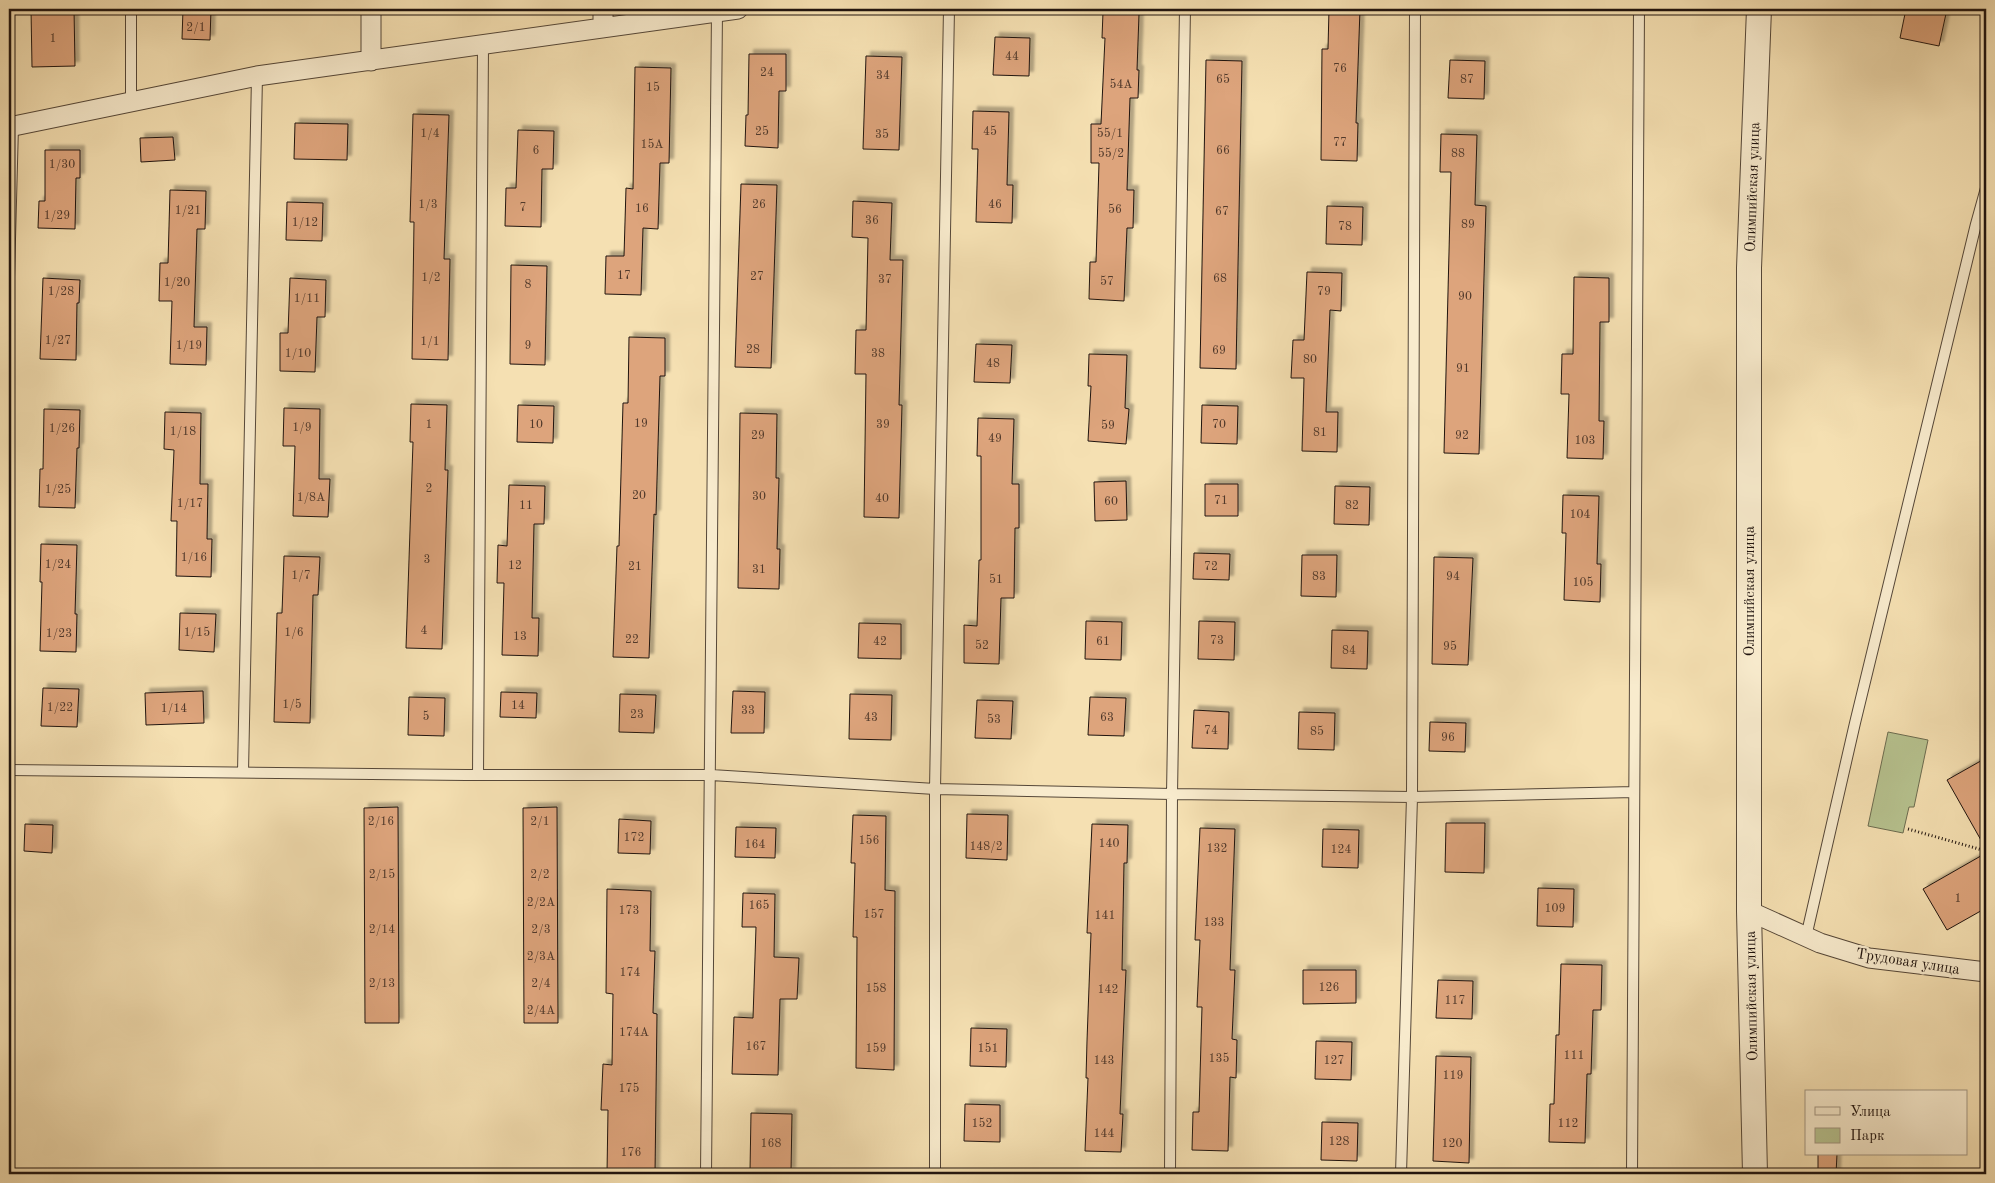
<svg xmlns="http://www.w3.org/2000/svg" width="1995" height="1183" font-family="'Old Standard TT',serif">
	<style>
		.green { fill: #b7c390; stroke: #6c6c50 }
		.building { fill: #dda47b; stroke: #20140f; filter: url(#shadow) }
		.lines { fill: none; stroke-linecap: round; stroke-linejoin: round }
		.service-casing { stroke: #554738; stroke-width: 12 }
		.minor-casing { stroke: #554738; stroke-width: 21 }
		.tertiary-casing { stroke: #554738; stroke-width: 26 }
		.path { stroke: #20140f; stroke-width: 3; stroke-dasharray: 1 2.5; stroke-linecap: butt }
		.service { stroke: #f8ebcd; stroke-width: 10 }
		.minor { stroke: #f8ebcd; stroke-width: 19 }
		.tertiary { stroke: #f8ebcd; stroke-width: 24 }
		.labels { text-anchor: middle; stroke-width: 5; stroke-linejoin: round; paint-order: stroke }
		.number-label { font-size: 12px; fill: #4f382a }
		.street-label { font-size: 15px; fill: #20140f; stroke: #f8ebcd }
	</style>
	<defs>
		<filter id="shadow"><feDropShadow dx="4.5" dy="-4.5" stdDeviation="1" flood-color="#0004"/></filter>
	</defs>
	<rect width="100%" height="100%" fill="#f5e0b2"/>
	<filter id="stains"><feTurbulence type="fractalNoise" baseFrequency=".004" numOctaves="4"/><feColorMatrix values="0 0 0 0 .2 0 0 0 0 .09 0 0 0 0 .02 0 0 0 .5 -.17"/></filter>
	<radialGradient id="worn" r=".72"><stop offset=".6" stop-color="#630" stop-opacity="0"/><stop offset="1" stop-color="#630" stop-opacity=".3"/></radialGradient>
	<path class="green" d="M1888 732 1928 740 1914 807H1909L1903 833 1868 826Z"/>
	<path class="building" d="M31 9H74L75 66 32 67Z
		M183 9H211L210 40 182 39Z
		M1329 9H1360L1356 123H1358L1357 161 1321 160 1322 49H1328Z
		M1906 9H1947L1939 46 1900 38Z
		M1103 12 1139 14 1137 70H1139L1138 98H1130L1127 190H1134L1133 228H1127L1124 301 1089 299 1090 262H1096L1099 163H1091V124H1101L1105 38H1102Z
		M995 37 1030 38 1029 76 993 75Z
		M749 54H786V91H779L778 148 745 146 746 115H748Z
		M866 56 902 57 899 150 863 149Z
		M1206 60 1242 61 1236 369 1200 368Z
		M1450 60 1485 61 1484 99 1448 98Z
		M635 67 671 68 669 163H660L658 229 643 228 641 295 605 294 606 256H624L626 188 633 189Z
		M973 111 1009 112 1007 185H1013L1012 223 976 222 978 149H972Z
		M413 114 449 115 444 259H450L448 360 412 359 414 222H410Z
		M295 123 348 124 347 160 294 159Z
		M518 130 554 131 553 169H542L541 227 505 226 506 188H516Z
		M1441 134 1477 135 1475 205 1486 206 1479 454 1444 453 1451 172H1440Z
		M173 137 175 160 141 162 140 138Z
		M45 150H80V178H76L75 229 38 228 39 201H45Z
		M741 184 777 185 771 368 735 367Z
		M170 190 206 191 205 229H197L194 327H207L206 365 170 364 172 301H159L160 263H168Z
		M853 201 892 203 890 260H903L899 405H902L899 518 864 517 866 374H855L856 330H866L868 238 852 237Z
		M287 202 323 203 322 241 286 240Z
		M1327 206 1363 207 1362 245 1326 244Z
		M511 265 547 266 545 365 510 364Z
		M1307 272 1342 273 1341 311 1330 310 1326 412H1338L1337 452 1302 451 1304 378H1291L1293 340H1304Z
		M1574 277 1609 278V322H1600L1599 421H1604L1603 459 1567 458 1569 394H1561L1562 354H1573Z
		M43 278 80 280 79 303H77L76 360 40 359Z
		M290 278 326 280 325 317H317L315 372 280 371V333H288Z
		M629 337 665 338V376H660L656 515 654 514 649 658 613 657 617 546H619L623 403H628Z
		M976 344 1012 345 1010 383 974 382Z
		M1089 354 1127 355 1125 408 1129 409 1126 444 1088 441 1091 386H1088Z
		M411 404 447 405 445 470H448L442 649 406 648 413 442H410Z
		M518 405 554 406 553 443 517 442Z
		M1202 405 1238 406 1237 444 1201 443Z
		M284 408 320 409 319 479H330L328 517 293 516 295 446H283Z
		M44 409 80 410 79 448H77L75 508 39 507 40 469H43Z
		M165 412 201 413 200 484H208L207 539H212L211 577 176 576 177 521H171L174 450 164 449Z
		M740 413 777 414 776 478H779L777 549H780L779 589 738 588Z
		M978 418 1014 419 1012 484H1019V528H1015L1014 598H1001L999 664 964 663V625L977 626 979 560H981V456H977Z
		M1126 481 1127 520 1095 521 1094 482Z
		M1205 484H1238V516H1205Z
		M509 485 545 486 544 524H534L532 618H539L538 656 502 655 504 583H497L498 545 507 546Z
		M1335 486 1370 487 1369 525 1334 524Z
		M1563 495 1599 496 1597 564H1601L1600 602 1564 600 1566 533H1562Z
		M41 544 77 545 75 614H77L76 652 40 651 42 582H40Z
		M1194 553 1230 554 1229 580 1193 579Z
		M1302 555H1337L1336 597 1301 596Z
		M284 556 320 557 318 595H313L310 723 274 722 277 613H282Z
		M1434 557 1473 558 1468 665 1432 664Z
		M180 613 216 614 214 652 179 650Z
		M1086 621 1122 622 1121 660 1085 659Z
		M1199 621 1235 622 1234 660 1198 659Z
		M859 623 901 624V659L858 658Z
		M1332 630 1368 631 1367 669 1331 668Z
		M43 688 79 689 77 727 41 726Z
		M203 691 204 723 146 725 145 693Z
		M733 691 765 692 764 733H731Z
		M501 692 537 693 536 718 500 717Z
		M620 694 656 695 654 733 619 732Z
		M850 694 892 695 891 740 849 739Z
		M409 697 445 698 444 736 408 735Z
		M1090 697 1126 698 1124 736 1088 735Z
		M977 700 1013 701 1011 739 975 738Z
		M1194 710 1229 712 1228 749 1192 748Z
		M1299 712 1335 713 1334 750 1298 749Z
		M1430 722 1466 723 1465 752 1429 751Z
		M1986 758V849L1947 780Z
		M398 807 399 1023H365L364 808Z
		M557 807 558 1023H524L523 808Z
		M967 814 1008 815 1007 860 966 858Z
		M853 815 886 816 885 890 895 891 894 1070 856 1068 857 937H853L855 863H851Z
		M619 819 651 821 650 854 618 853Z
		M1446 823H1485L1484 873 1445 872Z
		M25 824 53 825 52 853 24 851Z
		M1092 824 1128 825 1127 863H1124L1122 970H1126L1120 1114H1123L1121 1152 1085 1151 1088 1078H1086L1087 1041 1091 933H1087Z
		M736 827 776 828 775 858 735 857Z
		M1200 828 1235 829 1230 970H1235L1232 1039 1237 1040 1236 1078 1230 1077 1228 1151 1192 1150 1193 1112H1199L1202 1007H1197L1200 940H1195Z
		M1323 829 1359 830 1358 868 1322 867Z
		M1986 853V908L1947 930 1923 889Z
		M1538 888 1574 889 1573 927 1537 926Z
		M607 889 651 891 650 951H655L653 1013 657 1014 655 1174 607 1173 608 1110H601L603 1064 612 1065 613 994 606 993Z
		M743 893 775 894 774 957 799 958 797 999H780L778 1075 732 1074 734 1017 753 1018 756 927H742Z
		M1561 964 1602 965 1601 1010H1593L1591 1074H1587L1585 1143 1549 1142 1550 1104H1554L1556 1035H1559Z
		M1303 970H1356V1003L1303 1004Z
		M1438 980 1473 981 1472 1019 1436 1018Z
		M971 1028 1007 1029 1006 1067 970 1066Z
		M1316 1041 1352 1042 1351 1080 1315 1079Z
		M1436 1056 1471 1057 1469 1163 1433 1161Z
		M965 1104 1000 1105V1142L964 1141Z
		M751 1113 792 1114 791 1172 750 1171Z
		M1322 1122 1358 1123 1357 1161 1321 1160Z
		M1818 1154H1837L1836 1174H1818Z"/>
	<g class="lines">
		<defs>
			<path id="service" d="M131 9V102
				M9 277 13 126
				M9 770 466 775H711L935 789 1172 794 1412 797 1634 792
				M243 772 257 76
				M478 775 483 46
				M1806 937 1855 723 1976 224 1986 188
				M706 1174 717 11
				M935 1174V789L949 9
				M1170 1174 1172 794 1185 9
				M1401 1174 1412 797 1415 9
				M1632 1174 1639 9"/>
			<path id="minor" d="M371 9V61
				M603 9V28
				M9 127 257 76 738 9
				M1749 911 1820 943 1869 958 1986 972"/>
			<path id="tertiary" d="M1755 1174 1749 911V268L1759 9"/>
		</defs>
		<use href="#service" class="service-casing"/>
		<use href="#minor" class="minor-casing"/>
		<use href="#tertiary" class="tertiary-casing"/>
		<path class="path" d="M1908 829 1986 851"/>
		<use href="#service" class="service"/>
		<use href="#minor" class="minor"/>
		<use href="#tertiary" class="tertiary"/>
	</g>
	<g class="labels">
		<g class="number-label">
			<text x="196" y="31">2/1</text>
			<text x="53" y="42">1</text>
			<text x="1012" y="60">44</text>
			<text x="1340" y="72">76</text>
			<text x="767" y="76">24</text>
			<text x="883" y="79">34</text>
			<text x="1223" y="83">65</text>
			<text x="1467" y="83">87</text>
			<text x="1121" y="88">54А</text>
			<text x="653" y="91">15</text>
			<text x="762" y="135">25</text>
			<text x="990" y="135">45</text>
			<text x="430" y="137">1/4</text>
			<text x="1110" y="137">55/1</text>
			<text x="882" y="138">35</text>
			<text x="1340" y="146">77</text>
			<text x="652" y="148">15А</text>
			<text x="536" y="154">6</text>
			<text x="1223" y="154">66</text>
			<text x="1111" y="157">55/2</text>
			<text x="1458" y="157">88</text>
			<text x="62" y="168">1/30</text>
			<text x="428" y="208">1/3</text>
			<text x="759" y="208">26</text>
			<text x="995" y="208">46</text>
			<text x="523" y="211">7</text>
			<text x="642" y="212">16</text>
			<text x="1115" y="213">56</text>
			<text x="188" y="214">1/21</text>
			<text x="1222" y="215">67</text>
			<text x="57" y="219">1/29</text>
			<text x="872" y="224">36</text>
			<text x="305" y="226">1/12</text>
			<text x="1468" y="228">89</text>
			<text x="1345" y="230">78</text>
			<text x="624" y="279">17</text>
			<text x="757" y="280">27</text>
			<text x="431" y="281">1/2</text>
			<text x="1220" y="282">68</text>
			<text x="885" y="283">37</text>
			<text x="1107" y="285">57</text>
			<text x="177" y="286">1/20</text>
			<text x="528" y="288">8</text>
			<text x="61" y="295">1/28</text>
			<text x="1324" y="295">79</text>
			<text x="1465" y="300">90</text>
			<text x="307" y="302">1/11</text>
			<text x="58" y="344">1/27</text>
			<text x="430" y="345">1/1</text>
			<text x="189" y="349">1/19</text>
			<text x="528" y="349">9</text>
			<text x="753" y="353">28</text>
			<text x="1219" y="354">69</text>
			<text x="298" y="357">1/10</text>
			<text x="878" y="357">38</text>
			<text x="1310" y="363">80</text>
			<text x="993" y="367">48</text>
			<text x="1463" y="372">91</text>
			<text x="641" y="427">19</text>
			<text x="429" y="428">1</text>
			<text x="536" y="428">10</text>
			<text x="883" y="428">39</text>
			<text x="1219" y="428">70</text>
			<text x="1108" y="429">59</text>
			<text x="302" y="431">1/9</text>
			<text x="62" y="432">1/26</text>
			<text x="183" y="435">1/18</text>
			<text x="1320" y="436">81</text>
			<text x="758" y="439">29</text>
			<text x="1462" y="439">92</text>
			<text x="995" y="442">49</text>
			<text x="1585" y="444">103</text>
			<text x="429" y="492">2</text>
			<text x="58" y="493">1/25</text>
			<text x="639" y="499">20</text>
			<text x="759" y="500">30</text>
			<text x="311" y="501">1/8А</text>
			<text x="882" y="502">40</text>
			<text x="1221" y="504">71</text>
			<text x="1111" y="505">60</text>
			<text x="190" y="507">1/17</text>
			<text x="526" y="509">11</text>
			<text x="1352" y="509">82</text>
			<text x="1580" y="518">104</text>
			<text x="194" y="561">1/16</text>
			<text x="427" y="563">3</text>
			<text x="58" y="568">1/24</text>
			<text x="515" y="569">12</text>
			<text x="635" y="570">21</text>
			<text x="1211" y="570">72</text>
			<text x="759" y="573">31</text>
			<text x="301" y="579">1/7</text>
			<text x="1319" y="580">83</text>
			<text x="1453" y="580">94</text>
			<text x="996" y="583">51</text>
			<text x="1583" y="586">105</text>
			<text x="424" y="634">4</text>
			<text x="197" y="636">1/15</text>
			<text x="294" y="636">1/6</text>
			<text x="59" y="637">1/23</text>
			<text x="520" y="640">13</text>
			<text x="632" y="643">22</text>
			<text x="1217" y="644">73</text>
			<text x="880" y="645">42</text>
			<text x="1103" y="645">61</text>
			<text x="982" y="649">52</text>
			<text x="1450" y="650">95</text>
			<text x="1349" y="654">84</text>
			<text x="292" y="708">1/5</text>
			<text x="518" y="709">14</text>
			<text x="60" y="711">1/22</text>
			<text x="174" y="712">1/14</text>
			<text x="748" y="714">33</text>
			<text x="637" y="718">23</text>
			<text x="426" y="720">5</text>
			<text x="871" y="721">43</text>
			<text x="1107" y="721">63</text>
			<text x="994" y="723">53</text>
			<text x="1211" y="734">74</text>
			<text x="1317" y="735">85</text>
			<text x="1448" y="741">96</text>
			<text x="381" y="825">2/16</text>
			<text x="540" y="825">2/1</text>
			<text x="634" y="841">172</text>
			<text x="869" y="844">156</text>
			<text x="1109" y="847">140</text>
			<text x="755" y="848">164</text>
			<text x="986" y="850">148/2</text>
			<text x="1217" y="852">132</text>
			<text x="1341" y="853">124</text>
			<text x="382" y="878">2/15</text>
			<text x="540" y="878">2/2</text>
			<text x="1958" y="902">1</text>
			<text x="541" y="906">2/2А</text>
			<text x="759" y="909">165</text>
			<text x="1555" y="912">109</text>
			<text x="629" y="914">173</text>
			<text x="874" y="918">157</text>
			<text x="1105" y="919">141</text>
			<text x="1214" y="926">133</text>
			<text x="382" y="933">2/14</text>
			<text x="541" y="933">2/3</text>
			<text x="541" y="960">2/3А</text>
			<text x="630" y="976">174</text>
			<text x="382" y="987">2/13</text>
			<text x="541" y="987">2/4</text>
			<text x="1329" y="991">126</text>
			<text x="876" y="992">158</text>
			<text x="1108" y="993">142</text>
			<text x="1455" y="1004">117</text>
			<text x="541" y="1014">2/4А</text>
			<text x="634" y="1036">174А</text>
			<text x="756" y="1050">167</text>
			<text x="876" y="1052">159</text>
			<text x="988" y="1052">151</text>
			<text x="1574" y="1059">111</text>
			<text x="1219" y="1062">135</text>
			<text x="1104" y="1064">143</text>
			<text x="1334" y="1064">127</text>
			<text x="1453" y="1079">119</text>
			<text x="629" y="1092">175</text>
			<text x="982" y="1127">152</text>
			<text x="1568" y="1127">112</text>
			<text x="1104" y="1137">144</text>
			<text x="1339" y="1145">128</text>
			<text x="771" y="1147">168</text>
			<text x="1452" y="1147">120</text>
			<text x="631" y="1156">176</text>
		</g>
		<g class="street-label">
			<text transform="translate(1752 187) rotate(-88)" y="5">Олимпийская улица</text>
			<text transform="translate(1749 591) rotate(-90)" y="5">Олимпийская улица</text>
			<text transform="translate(1908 961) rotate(9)" y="5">Трудовая улица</text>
			<text transform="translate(1751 996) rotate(-91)" y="5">Олимпийская улица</text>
		</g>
	</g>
	<rect width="1995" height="1183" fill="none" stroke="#f5e0b2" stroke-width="30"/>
	<rect x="10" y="10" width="1975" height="1163" fill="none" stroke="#20140f" stroke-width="2.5"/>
	<rect x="15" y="15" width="1965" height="1153" fill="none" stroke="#20140f"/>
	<rect x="1805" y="1090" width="162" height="65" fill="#f8ebcd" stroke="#a29581"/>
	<rect x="1815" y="1107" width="25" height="8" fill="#f8ebcd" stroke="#a29581"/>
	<text x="1850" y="1116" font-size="15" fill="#20140f">Улица</text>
	<rect x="1815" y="1128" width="25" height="15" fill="#b7c390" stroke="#a29581"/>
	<text x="1850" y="1140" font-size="15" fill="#20140f">Парк</text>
	<rect width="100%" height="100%" filter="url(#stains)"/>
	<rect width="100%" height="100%" fill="url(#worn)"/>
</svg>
